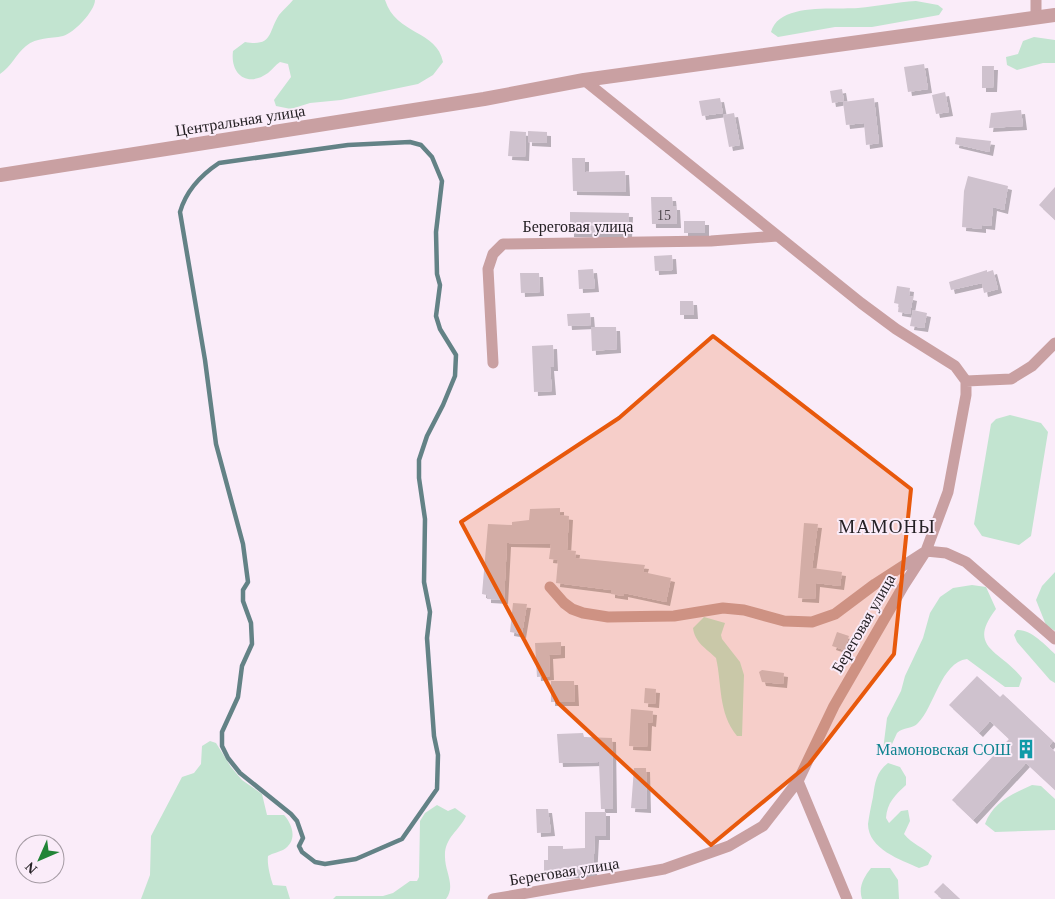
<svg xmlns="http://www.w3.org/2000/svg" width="1055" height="899" font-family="'Times New Roman',serif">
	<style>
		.green { fill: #c2e4d0 }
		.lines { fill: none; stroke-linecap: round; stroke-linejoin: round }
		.stream { stroke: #638286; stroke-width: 4.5 }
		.building { fill: #cfc2ce; filter: url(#shadow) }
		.minor { stroke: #c9a0a2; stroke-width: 11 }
		.tertiary { stroke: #c9a0a2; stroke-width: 14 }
		.marked { fill: #e8590c; fill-opacity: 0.2; stroke: #e8590c; stroke-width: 4; stroke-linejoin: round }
		.labels { text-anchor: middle; stroke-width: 4; stroke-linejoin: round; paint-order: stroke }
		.number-label { font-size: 14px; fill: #50494f }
		.street-label { font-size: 16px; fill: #252125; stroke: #faecf9 }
		.culture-label { font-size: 16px; fill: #0d838f; stroke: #faecf9; text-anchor: end }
		.quarter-label { font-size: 19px; letter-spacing: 1px; fill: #252125; stroke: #faecf9 }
	</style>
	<defs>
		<filter id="shadow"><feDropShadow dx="4" dy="4" stdDeviation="0" flood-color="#0004"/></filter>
	</defs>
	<rect width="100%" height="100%" fill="#faecf9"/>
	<path class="green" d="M0 0H95C95 11 74 33 63 36 50 39 37 37 26 46 16 54 11 67 0 74Z
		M293 0H385C396 35 437 30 443 62L433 75 418 84 341 100 310 103 291 109 276 106 274 100 291 77 288 64 280 62C275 65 273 69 268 73 247 88 230 74 233 51L245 42C273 47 268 32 279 15 283 10 289 5 293 0Z
		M916 1 938 5 943 9 939 15 872 27H835L778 37 771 32C779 2 834 10 858 8 878 6 897 2 916 1Z
		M1034 37 1055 40V63H1043L1017 70 1007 65 1006 57 1018 54 1023 41Z
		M1010 415 1041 423 1048 432 1031 536 1019 545 982 536 974 524 991 424 996 419Z
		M1055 572V631L1046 625 1036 600 1042 586Z
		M972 585 986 587 996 609C966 648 1000 650 1022 678L1019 687H1005L967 659C941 662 934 708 918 723 913 729 903 727 897 733L888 753 885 754 883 750 887 718 901 691 905 676 923 638 930 613 940 597 953 588Z
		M704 617 725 623 721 635 722 639 740 662 744 675 742 736H737C718 713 722 684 716 658 706 648 695 643 693 628Z
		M1017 630C1031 629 1045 645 1055 654V683L1050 680 1017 642 1014 635Z
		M210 741 216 743 231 767 242 780 262 794 267 815H284C293 825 298 841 283 850 279 852 273 853 268 856 267 864 270 876 273 885L286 886 290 899H141L150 875 151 836 182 777 194 773 201 764 202 746Z
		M888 763 900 767 906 777V785C895 795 887 803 886 818L889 823 901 811 908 810 910 821 904 834C912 844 923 847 932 856L928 865 919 868C901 860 868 849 868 824 869 816 871 806 873 797 875 783 876 772 888 763Z
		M1032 785 1041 786 1055 799V830L995 832 985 824C993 802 1012 794 1032 785Z
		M437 805 448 811 455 808 466 816C459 831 444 838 445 857 445 872 456 886 446 899H333L336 896H383L393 893 410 881H417L419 877 420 821 425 813Z
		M871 868H890L898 880 899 899H862C858 887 864 877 871 868Z"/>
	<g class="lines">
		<path class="stream" d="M410 142 421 145 432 157 442 181 436 232 437 274 440 285 436 316 440 329 456 355 455 376 443 405 427 436 419 460V478L425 519 424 582 430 612 427 638 434 736 438 755 437 789 402 839 356 859 325 864 315 862 302 852 299 846 303 838 297 821 291 814 240 773 228 758 222 746V732L238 697 242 666 252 644 251 623 243 601V590L248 582 243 544 216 444 205 360 180 212C186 191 201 175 219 163L348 145Z"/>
	</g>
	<path class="building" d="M924 64 928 89 908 92 904 67Z
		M982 66H994L993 88H982Z
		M842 89 844 101 832 103 830 91Z
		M945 92 949 112 936 114 932 95Z
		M720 98 723 113 702 116 699 101Z
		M874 98 879 143 866 145 864 123 846 125 843 102Z
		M1021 110 1023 126 989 128 991 113Z
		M734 113 740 145 729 147 723 115Z
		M510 131 526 132 525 157 508 156Z
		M528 131 547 132V143L528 142Z
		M956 137 991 141 989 152 955 144Z
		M572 158H585V172L625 171 626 192 573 191Z
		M968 176 1008 186 1004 210 993 207 991 226 982 225V229L962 227 964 191Z
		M1055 187V220L1039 205Z
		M651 197H672L673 206H676L677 224H652Z
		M570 212 629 213 628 234 570 233Z
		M684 221H705V233H684Z
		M672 255 673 270 655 271 654 256Z
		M593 269 595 288 579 289 578 270Z
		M987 270V272L993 270 998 289 984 293 982 283 951 290 949 282Z
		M520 273H539L540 292 521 293Z
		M897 286 910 288 909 296 913 297 910 314 898 312 899 304 894 303Z
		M680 301H693L694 315H680Z
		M913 310 927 313 924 328 910 326Z
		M590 313 591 325 568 326 567 314Z
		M591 327H616L617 349 592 351Z
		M553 345 554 367H550L552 391 534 392 532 346Z
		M560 508V515L569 516 567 550 576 551 575 558 645 565 643 572 671 578 666 602 624 593V596L611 594V590L556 583 558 560 549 559 551 544 507 543 504 600 487 599V595L482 594 488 524 512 525V522L529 520 530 509Z
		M804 523 818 524 812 568 842 572 840 586 816 583 815 599 798 598Z
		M513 603 527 604 522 634 510 632Z
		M837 632 849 636 844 650 832 646Z
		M561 642V654L549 655 550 676 537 677 535 643Z
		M762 670 784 673 783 684 762 682 759 672Z
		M977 676 1000 697 1003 694 1053 741 1049 746 1055 752V790L1026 763 973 820 952 800 1009 739 990 721 979 733 949 705Z
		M551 681H574L575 702H551Z
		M645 688 656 689 655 704 644 703Z
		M631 709 653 711 652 723 648 722 647 747 629 746Z
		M583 733 584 737 612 738 613 809H601L599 762 559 763 557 734Z
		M634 768H646L647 809 631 808Z
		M536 809H548L551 832 537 833Z
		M585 812H606V836H595L593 873 544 876V860H548V846H563V849L585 848Z
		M943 883 960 899H942L934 892Z"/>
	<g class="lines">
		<path class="minor" d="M1036 18V0
			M493 363 488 269 493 254 503 244 711 241 777 236
			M966 381 1011 379 1032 366 1055 343
			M550 587 564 603 572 609 583 613 608 617 674 616 723 608 744 610 784 621 812 622 835 614 875 584 926 551 946 553 966 562 1055 639
			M798 781 847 899
			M493 899 664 869 729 846 763 826 798 781 834 706 904 585 926 551 948 492 966 395V381L955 366 896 329 861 303 584 80"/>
		<path class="tertiary" d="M0 175 484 99 584 80 1055 15"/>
	</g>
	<path class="marked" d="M713 336 911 489 894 654 809 764 711 845 558 703 461 522 619 418Z"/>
	<defs>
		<symbol id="building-bare" viewBox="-9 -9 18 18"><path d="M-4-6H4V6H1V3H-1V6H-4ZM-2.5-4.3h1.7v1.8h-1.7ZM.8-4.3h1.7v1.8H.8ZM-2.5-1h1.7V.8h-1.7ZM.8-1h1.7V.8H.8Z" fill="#0f9aa8" stroke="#faecf9" stroke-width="2.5" paint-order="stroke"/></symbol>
	</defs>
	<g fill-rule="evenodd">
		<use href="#building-bare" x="1012" y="735" width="28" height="28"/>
	</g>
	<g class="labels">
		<g class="number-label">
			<text x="664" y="220">15</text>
		</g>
		<g class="street-label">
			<text transform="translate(240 120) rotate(-9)" y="6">Центральная улица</text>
			<text x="578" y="232">Береговая улица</text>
			<text transform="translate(863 623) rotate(-60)" y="6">Береговая улица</text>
			<text transform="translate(564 871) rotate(-9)" y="6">Береговая улица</text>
		</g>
		<g class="culture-label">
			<text x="1011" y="755">Мамоновская СОШ</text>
		</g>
		<g class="quarter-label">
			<text x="887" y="533">МАМОНЫ</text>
		</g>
	</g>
	<g transform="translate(40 859) rotate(225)"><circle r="24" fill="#faecf9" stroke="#a59ba4"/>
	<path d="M0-4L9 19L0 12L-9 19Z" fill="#218437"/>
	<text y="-8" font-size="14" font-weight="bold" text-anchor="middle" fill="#252125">N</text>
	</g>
</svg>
